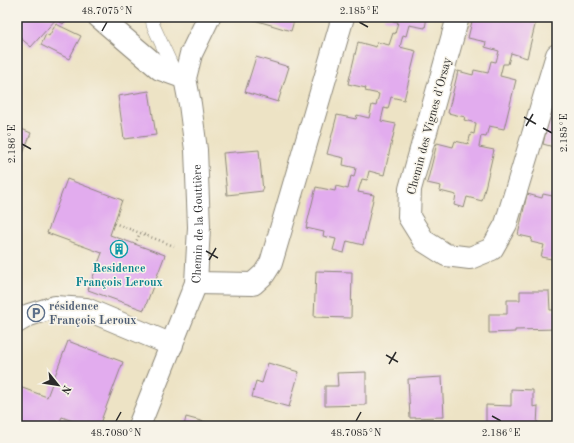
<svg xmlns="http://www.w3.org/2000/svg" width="574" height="443" font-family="'Old Standard TT',serif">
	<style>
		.building { fill: #e2acee }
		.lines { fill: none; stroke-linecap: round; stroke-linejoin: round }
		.service-casing { stroke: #8c8778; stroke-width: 14 }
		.minor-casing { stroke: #8c8778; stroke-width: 24 }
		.path { stroke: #8c8778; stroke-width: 2.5; stroke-dasharray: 1 3; stroke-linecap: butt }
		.service { stroke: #fff; stroke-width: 13 }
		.minor { stroke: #fff; stroke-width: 22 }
		.ticks { fill: none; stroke: #2b2b2b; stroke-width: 1.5 }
		.labels { text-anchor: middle; stroke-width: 3; stroke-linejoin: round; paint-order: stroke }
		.street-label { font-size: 12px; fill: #2b2b2b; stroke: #f7f3e8 }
		.culture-label { font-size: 12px; font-weight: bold; fill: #0d838f; stroke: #f7f3e8 }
		.service-label { font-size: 12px; font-weight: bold; fill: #4e5e75; stroke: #f7f3e8; text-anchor: start }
		.neatline { fill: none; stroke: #2b2b2b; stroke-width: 1.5 }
		.ticks-label { font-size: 10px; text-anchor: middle; fill: #2b2b2b }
	</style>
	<rect width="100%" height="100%" fill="#f7f3e8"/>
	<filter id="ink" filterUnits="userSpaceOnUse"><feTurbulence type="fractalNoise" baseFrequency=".025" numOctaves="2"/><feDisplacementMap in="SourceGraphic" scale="8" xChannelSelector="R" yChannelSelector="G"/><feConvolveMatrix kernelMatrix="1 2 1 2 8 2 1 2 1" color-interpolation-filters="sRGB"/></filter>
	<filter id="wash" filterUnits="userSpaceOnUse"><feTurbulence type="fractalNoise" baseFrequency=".012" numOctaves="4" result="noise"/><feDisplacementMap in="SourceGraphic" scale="16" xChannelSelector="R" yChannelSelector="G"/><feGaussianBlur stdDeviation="0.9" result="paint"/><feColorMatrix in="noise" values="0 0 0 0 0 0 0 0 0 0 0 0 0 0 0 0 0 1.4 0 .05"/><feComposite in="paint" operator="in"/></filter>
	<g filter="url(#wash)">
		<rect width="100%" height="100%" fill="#ede3c5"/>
		<g id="blocks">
			<path class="building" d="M17 17H55L57 18 31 47 17 35Z
				M59 17H69L63 24 56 19Z
				M252 17H295L291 31 251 19Z
				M384 17H427L425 28 409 25 406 36 403 35 400 47 416 51 404 100 391 97 388 109 384 108 381 121 396 124 384 175 369 171 367 180 362 179 358 192 374 195 363 245 347 241 344 253 333 250 336 239 323 236 324 232 306 228 316 187 335 191 336 186 348 189 351 176 354 177 356 168 343 165 344 158 327 154 337 115 356 119 357 115 369 118 372 105 376 106 379 94 365 91 366 88 348 84 358 42 376 47 377 42 389 45 393 33 395 34 398 22 384 19Z
				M473 17H537L527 58 511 53 508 64H503L500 76 516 80 504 129 489 126 486 137 481 136 479 147 494 150 482 201 467 197 464 208 454 205 456 195 440 191 441 186 427 183 437 143 453 147 455 141 468 144 471 133 474 134 476 123 464 120 465 117 448 113 458 71 473 75 474 70 488 73 491 61 496 62 499 51 485 47 486 42 468 38Z
				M56 24 81 36 69 59 41 45 46 34 49 36Z
				M256 57 289 67 278 102 245 92Z
				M149 91 156 135 124 139 118 96Z
				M552 105 557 106V148L543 144Z
				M17 127 31 133 17 169Z
				M259 150 263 191 227 195 223 153Z
				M67 179 122 200 110 235 165 255 144 310 88 290 102 253 47 233Z
				M527 194 542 198 543 194 557 197V260L541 257 544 245 531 242 532 238 518 235Z
				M316 271 352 272 351 318 314 317Z
				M520 291H549L550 310H557V329L515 330V332L489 333V314H507V300H520Z
				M68 341 123 362 99 426H86L62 417 58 426H17V386L47 397Z
				M268 363 299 372 289 407 252 397 256 381 262 383Z
				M366 372V405L325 406V386H338L337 373Z
				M442 377 444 417 410 418 408 379Z
				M511 389 533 390V407L538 406 537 426H486V405L511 406Z
				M186 417 212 424V426H184Z"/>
		</g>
	</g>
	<g filter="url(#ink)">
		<use href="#blocks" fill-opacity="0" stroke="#8c8778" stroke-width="1"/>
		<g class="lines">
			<defs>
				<path id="service" d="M152 17 153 25 176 75"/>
				<g id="minor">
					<path d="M99 17 160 69 185 78"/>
					<path d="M458 17 410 189 409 217 424 241 446 255 470 258 492 249 506 224 557 55"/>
					<path d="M196 283 253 284 264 274 271 263 343 17"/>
					<path d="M17 322 29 315 55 307 86 309 172 345"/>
					<path id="s1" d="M139 426 196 283 199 227 196 150 190 104 185 78 191 54 209 17"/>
				</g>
			</defs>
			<use href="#service" class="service-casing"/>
			<use href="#minor" class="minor-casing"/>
			<path class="path" d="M114 223 174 246
				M135 244 140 233"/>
			<use href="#service" class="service"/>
			<use href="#minor" class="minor"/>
		</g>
	</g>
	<path class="ticks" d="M359 22 368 27M102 31 107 22M524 117 536 124M526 126 533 114M543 128 552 133M22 144 31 149M206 251 218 258M209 260 216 248M386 355 398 362M389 364 396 352M492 416 501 421M116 421 121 412M356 421 361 412"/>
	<defs>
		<symbol id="building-ring" viewBox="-11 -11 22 22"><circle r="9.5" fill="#f7f3e8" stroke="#0f9aa8" stroke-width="1.5"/><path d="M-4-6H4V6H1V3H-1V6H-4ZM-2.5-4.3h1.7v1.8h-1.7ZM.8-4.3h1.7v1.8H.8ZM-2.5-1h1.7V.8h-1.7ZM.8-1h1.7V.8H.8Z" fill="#0f9aa8"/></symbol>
		<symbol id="parking-ring" viewBox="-11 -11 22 22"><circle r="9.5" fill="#f7f3e8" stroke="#5c6f8a" stroke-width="1.5"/><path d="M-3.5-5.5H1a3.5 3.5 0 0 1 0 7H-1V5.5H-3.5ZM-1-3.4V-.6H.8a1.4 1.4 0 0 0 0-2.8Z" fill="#5c6f8a"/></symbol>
	</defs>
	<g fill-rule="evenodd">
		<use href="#building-ring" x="109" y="239" width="20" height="20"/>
		<use href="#parking-ring" x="26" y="303" width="20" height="20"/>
	</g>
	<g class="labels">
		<g class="street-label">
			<text transform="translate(429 126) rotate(-75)" y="4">Chemin des Vignes d'Orsay</text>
			<text dy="4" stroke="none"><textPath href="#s1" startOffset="213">Chemin de la Gouttière</textPath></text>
		</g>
		<g class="culture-label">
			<text x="119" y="272">Residence<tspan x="119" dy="14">François Leroux</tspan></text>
		</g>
		<g class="service-label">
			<text x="49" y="310">résidence<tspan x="49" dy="14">François Leroux</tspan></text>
		</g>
	</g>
	<rect width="574" height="443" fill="none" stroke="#f7f3e8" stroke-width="44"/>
	<g transform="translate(58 385) rotate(120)" stroke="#f7f3e8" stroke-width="3" paint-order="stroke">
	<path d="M0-3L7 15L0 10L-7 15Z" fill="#2b2b2b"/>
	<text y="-6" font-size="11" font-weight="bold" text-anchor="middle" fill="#2b2b2b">N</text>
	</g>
	<rect x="22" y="22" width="530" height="399" class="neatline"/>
	<g class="ticks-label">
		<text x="107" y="14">48.7075°N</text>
		<text x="359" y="14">2.185°E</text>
		<text transform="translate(563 133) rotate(-90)" y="4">2.185°E</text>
		<text transform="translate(11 144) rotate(-90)" y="4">2.186°E</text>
		<text x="116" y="436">48.7080°N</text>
		<text x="356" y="436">48.7085°N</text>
		<text x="501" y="436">2.186°E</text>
	</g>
</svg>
